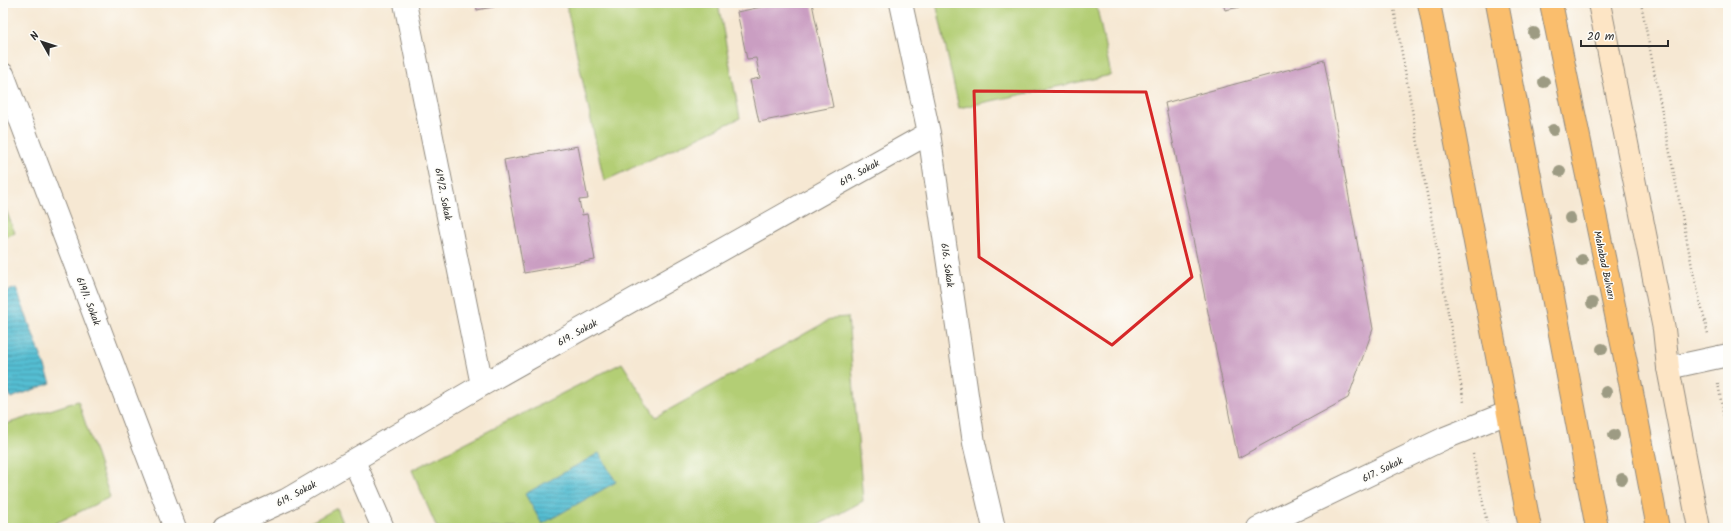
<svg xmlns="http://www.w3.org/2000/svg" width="1731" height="531" font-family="Kalam,sans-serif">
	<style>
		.grass { fill: #b3ce75; stroke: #6f7c50 }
		.water { fill: url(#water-rules); stroke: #40747e }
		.building { fill: #ca9ec2 }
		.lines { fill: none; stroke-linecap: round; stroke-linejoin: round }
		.street-casing { stroke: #908a7f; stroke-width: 24 }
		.secondary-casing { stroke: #908a7f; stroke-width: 24 }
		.primary-casing { stroke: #908a7f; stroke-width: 24 }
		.path { stroke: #908a7f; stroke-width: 2.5; stroke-dasharray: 1 3; stroke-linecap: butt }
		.street { stroke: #fff; stroke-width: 22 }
		.secondary { stroke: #fde5c5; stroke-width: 22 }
		.primary { stroke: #fabe6d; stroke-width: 22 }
		.tree { fill: #9d9b83 }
		.marked { fill: none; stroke: #d62828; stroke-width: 3; stroke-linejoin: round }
		.labels { text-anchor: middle; stroke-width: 3; stroke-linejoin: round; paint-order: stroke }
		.street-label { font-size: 10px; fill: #2b2b2b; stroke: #fdfcf7 }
	</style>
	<defs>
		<pattern id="water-rules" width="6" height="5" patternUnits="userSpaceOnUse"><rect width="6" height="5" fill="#55bdd2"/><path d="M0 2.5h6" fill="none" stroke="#479aab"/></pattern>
	</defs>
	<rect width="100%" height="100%" fill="#fdfcf7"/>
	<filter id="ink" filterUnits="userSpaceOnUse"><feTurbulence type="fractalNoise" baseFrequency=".025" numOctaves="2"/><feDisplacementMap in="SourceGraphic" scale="8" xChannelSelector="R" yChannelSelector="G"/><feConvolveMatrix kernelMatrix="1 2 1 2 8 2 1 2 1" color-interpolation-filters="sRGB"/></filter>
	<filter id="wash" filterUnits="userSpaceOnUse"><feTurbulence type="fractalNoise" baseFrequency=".012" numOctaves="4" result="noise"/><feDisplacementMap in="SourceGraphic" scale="16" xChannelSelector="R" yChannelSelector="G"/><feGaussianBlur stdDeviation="0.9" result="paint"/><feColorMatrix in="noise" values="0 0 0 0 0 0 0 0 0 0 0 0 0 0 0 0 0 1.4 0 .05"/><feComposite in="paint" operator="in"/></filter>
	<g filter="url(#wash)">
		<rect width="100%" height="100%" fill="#f6e8d3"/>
		<path class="grass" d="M566 3H718L740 118 604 181Z
			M936 3H1096L1111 75 959 108Z
			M3 203 15 233 3 238Z
			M848 317 863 501 813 528H437L412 470 622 363 656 417 833 318Z
			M78 401 110 497 46 528H3V425Z
			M337 508 345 528H300Z"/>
		<path class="water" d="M16 288 51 383 11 398 3 376V293Z
			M599 453 616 482 542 524 525 494Z"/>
		<g id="blocks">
			<path class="building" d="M476 3H508V4L477 10Z
				M781 3H812L833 107 759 122 750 80 760 78 756 58 747 59 737 12Z
				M1223 3H1256V4L1225 10Z
				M1324 60 1373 329 1348 398 1238 458 1165 103Z
				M578 146 588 199 579 200 582 215 587 214 595 260 524 273 504 160Z"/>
		</g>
	</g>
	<g filter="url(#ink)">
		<use href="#blocks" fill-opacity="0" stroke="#908a7f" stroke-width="1"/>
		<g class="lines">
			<defs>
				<path id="street" d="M405 3 482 385
					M901 3 929 133 974 443 994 528
					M3 74 175 528
					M1668 368 1728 355
					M354 461 383 528
					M224 528 286 500 482 385 929 133
					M1258 528 1445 438 1507 413"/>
				<path id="secondary" d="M1599 3 1664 329 1668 368 1699 528"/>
				<path id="primary" d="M1429 3 1530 528
					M1497 3 1597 528
					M1551 3 1629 377 1658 528"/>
			</defs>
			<use href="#street" class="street-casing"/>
			<use href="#secondary" class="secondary-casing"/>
			<use href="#primary" class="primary-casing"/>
			<path class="path" d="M1393 3 1464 402
				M1641 3 1693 272 1708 334
				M1718 383 1728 442
				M1473 454 1488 528"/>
			<use href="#street" class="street"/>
			<use href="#secondary" class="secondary"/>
			<use href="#primary" class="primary"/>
		</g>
		<g class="tree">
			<circle cx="1534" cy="33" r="6"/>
			<circle cx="1544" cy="82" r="6"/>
			<circle cx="1553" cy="130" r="6"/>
			<circle cx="1560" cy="171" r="6"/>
			<circle cx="1570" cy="218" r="6"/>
			<circle cx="1582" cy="260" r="6"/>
			<circle cx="1592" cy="303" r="6"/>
			<circle cx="1602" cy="349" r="6"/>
			<circle cx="1606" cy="392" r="6"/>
			<circle cx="1614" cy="435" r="6"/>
			<circle cx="1622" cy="479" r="6"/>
		</g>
	</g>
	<path class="marked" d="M974 91 1146 92 1192 277 1112 345 979 257Z"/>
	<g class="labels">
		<g class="street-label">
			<text transform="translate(859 172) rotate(-29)" y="4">619. Sokak</text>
			<text transform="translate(444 194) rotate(79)" y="4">619/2. Sokak</text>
			<text transform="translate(948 265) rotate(82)" y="4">616. Sokak</text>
			<text transform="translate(1605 265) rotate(78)" y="4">Mahabad Bulvarı</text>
			<text transform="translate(89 301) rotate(69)" y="4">619/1. Sokak</text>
			<text transform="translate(577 332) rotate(-29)" y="4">619. Sokak</text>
			<text transform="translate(1382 469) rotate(-26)" y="4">617. Sokak</text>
			<text transform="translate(296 493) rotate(-28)" y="4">619. Sokak</text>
		</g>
	</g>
	<rect width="1731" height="531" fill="none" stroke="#fdfcf7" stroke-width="16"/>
	<g transform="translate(42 42) rotate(309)" stroke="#fdfcf7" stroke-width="3" paint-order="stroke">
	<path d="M0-3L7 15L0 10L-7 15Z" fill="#2b2b2b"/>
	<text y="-6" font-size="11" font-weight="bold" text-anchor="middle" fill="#2b2b2b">N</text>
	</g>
	<path d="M1581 40v6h87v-6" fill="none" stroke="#2b2b2b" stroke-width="2"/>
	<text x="1587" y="40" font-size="12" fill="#2b2b2b" stroke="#fdfcf7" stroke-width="3" paint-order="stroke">20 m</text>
</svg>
